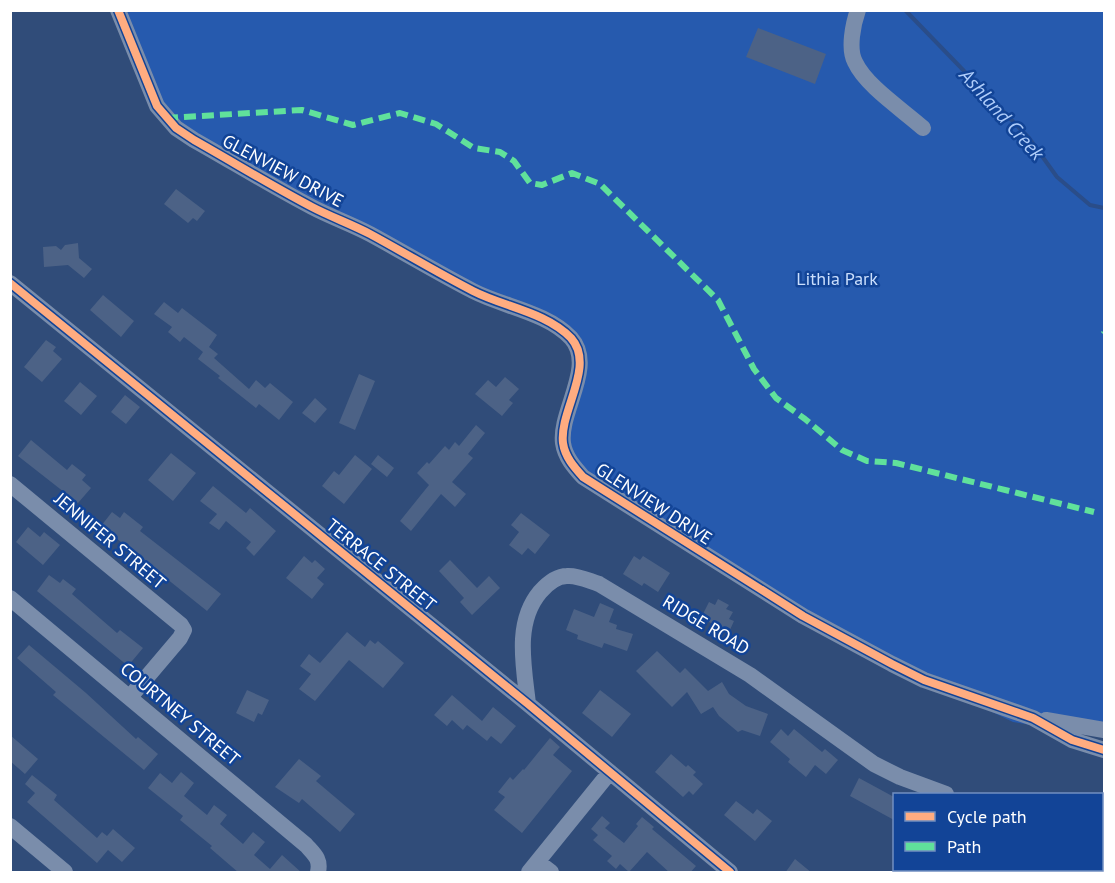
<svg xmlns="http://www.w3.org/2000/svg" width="1115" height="883" font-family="'PT Sans',sans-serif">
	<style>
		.green { fill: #265aae }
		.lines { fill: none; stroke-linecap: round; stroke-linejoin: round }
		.stream { stroke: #2a4d89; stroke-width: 4 }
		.building { fill: #4c6286 }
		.minor { stroke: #7a8dab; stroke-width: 16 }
		.quiet { stroke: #60e19b; stroke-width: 6; stroke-dasharray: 12 6; stroke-linecap: butt }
		.cycleway-casing { stroke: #124497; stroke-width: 11 }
		.cycleway { stroke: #ffac80; stroke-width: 8 }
		.labels { text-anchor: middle; stroke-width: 5; stroke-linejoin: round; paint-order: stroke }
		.street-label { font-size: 18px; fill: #fff; stroke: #124497 }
		.park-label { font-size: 18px; fill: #cbdffd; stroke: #124497 }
		.water-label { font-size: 20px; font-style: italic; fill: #afcdfa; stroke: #124497 }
	</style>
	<rect width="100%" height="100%" fill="#304c79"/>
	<path class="green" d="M118 11H1104V737L1013 722 892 664 567 459 576 386 570 338 176 128Z"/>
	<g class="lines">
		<path class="stream" d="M905 10 1029 138 1057 177 1090 205 1104 208"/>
	</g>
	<path class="building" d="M758 28 826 54 815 84 746 57Z
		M176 189 205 211 197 221 193 218 188 223 164 204Z
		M78 243 79 258 92 269 84 278 68 265 44 267 43 247 56 246 61 250 65 245Z
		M103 295 134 321 121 337 90 310Z
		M164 302 178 313 182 308 217 335 209 347 218 354 214 358 249 389 256 380 265 388 270 383 293 402 279 420 259 404 256 408 218 378 220 376 198 359 203 352 184 337 180 342 168 332 172 327 154 314Z
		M46 340 56 347 53 351 62 359 42 382 24 367Z
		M359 374 375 381 355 430 339 423Z
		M505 377 519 389 509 400 513 403 502 416 475 394 488 380 496 387Z
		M80 382 97 396 81 415 64 401Z
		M125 395 140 407 126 424 111 412Z
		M315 398 327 409 315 423 302 413Z
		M476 425 485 433 468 454 473 458 452 482 466 494 455 507 441 494 411 531 400 521 429 485 417 473 427 462 429 464 445 446 449 450 455 442 459 446Z
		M31 440 67 470 72 464 86 475 82 480 91 488 78 503 18 456Z
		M171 453 196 473 173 501 148 480Z
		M355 455 372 469 344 504 322 486 334 471 339 475Z
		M378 455 394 468 387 477 371 464Z
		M213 486 246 513 250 508 276 531 254 556 246 548 251 542 226 521 219 530 209 523 217 514 200 501Z
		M112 512 120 518 124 512 143 527 140 531 221 594 207 611 101 526Z
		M521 513 550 535 535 554 528 548 522 555 509 545 519 532 511 525Z
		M28 527 40 537 44 532 60 545 43 565 16 542Z
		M304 556 312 563 315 560 325 569 317 578 324 584 312 599 286 578Z
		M634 556 640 560 643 556 670 573 658 592 644 583 642 586 623 574Z
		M450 560 477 588 489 576 500 588 472 615 460 602 464 598 439 571Z
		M49 575 60 583 63 579 76 589 72 594 117 633 120 630 143 648 128 666 37 591Z
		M718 599 729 605 726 609 733 612 729 619 734 621 729 632 701 618 709 602 715 605Z
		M600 603 614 609 609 622 617 625 616 629 633 634 627 651 604 643 602 648 577 639 578 635 566 630 574 609 594 617Z
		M347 632 365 647 370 640 375 644 378 641 404 663 383 688 349 660 315 701 299 689 311 674 300 666 309 654 320 663Z
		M29 645 86 693 136 739 138 737 158 754 144 770 53 695 56 692 17 658Z
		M657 651 680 673 685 668 708 691 722 682 729 694 746 706 768 714 760 736 742 730 738 732 719 716 713 707 701 714 687 692 672 707 636 671Z
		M247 690 269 700 262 715 258 713 254 722 236 713Z
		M600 690 631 714 612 737 582 713Z
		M452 695 482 721 493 707 516 726 501 744 491 736 487 741 467 725 463 730 452 720 447 726 434 715Z
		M781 729 788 736 794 729 822 752 825 749 838 760 826 774 815 765 806 777 788 762 790 759 770 742Z
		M10 735 38 759 25 774 10 761Z
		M550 738 560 747 553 755 572 771 522 833 494 810 505 797 498 792 510 777 513 780 523 769 524 770Z
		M671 754 686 767 688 765 696 772 693 775 703 784 693 795 689 791 683 797 655 772Z
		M299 759 321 776 316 781 355 814 340 832 302 799 299 803 275 787Z
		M181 772 194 783 184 796 207 815 214 805 227 815 220 824 243 844 253 832 265 842 254 855 270 869 282 855 302 873H239L210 848 212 846 180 820 183 816 148 788 160 773 172 783Z
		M32 775 57 795 54 800 97 838 102 832 107 836 113 829 135 848 122 862 108 850 97 863 27 802 35 793 25 784Z
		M859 778 894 797V820L850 796Z
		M736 801 753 814 757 809 772 821 755 841 724 815Z
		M602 816 610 823 605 828 624 843 638 826 636 824 642 817 654 827 652 829 696 866 690 873H670L647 852 629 872 620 864 616 869 607 861 612 856 593 840 598 835 591 829Z
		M795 859 812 873H785Z"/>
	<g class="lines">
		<path class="minor" d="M118 10 157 106 176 128 194 140C233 162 272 186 312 207 331 217 351 224 370 234 405 253 438 273 473 291 504 307 546 312 571 338 596 366 559 411 563 443 565 457 574 467 583 477L803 616 892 664 924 680 1033 718 1072 740 1104 750
			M858 10C853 24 848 49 855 62 866 86 903 110 923 128
			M10 283 528 704 730 872
			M10 484 181 625 184 630 180 638 130 697
			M10 598 306 845C314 854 321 859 318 872
			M528 704C524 667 514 623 540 592 547 584 556 576 567 576 578 575 589 581 599 584L750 675 874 764 900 777 946 794
			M1046 720 1104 730
			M10 826 65 872
			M1102 842H1104
			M538 862 551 872
			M529 872 610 772"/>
		<path class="quiet" d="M166 118 302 110 353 125 400 113 436 124 474 148 500 152 514 161 530 183 542 185 572 173 600 184 718 300 754 369 776 398 805 419 842 450 867 461 896 463 1094 512
			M1103 334 1104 333"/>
		<defs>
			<path id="cycleway" d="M118 10 157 106 176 128 194 140C233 162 272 186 312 207 331 217 351 224 370 234 405 253 438 273 473 291 504 307 546 312 571 338 596 366 559 411 563 443 565 457 574 467 583 477L803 616 892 664 924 680 1033 718 1072 740 1104 750
				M10 283 528 704 730 872"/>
		</defs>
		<use href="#cycleway" class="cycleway-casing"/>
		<use href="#cycleway" class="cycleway"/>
	</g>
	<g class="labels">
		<g class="street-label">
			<text transform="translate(283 171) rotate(28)" y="6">GLENVIEW DRIVE</text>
			<text transform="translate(654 504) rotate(33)" y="6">GLENVIEW DRIVE</text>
			<text transform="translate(110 541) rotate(40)" y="6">JENNIFER STREET</text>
			<text transform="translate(381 565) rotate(39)" y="6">TERRACE STREET</text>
			<text transform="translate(706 625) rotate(31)" y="6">RIDGE ROAD</text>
			<text transform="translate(180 714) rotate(40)" y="6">COURTNEY STREET</text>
		</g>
		<g class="park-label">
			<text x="837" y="285">Lithia Park</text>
		</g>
		<g class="water-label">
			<text transform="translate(1002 114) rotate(48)" y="7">Ashland Creek</text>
		</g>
	</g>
	<rect width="1115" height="883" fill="none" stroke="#ffffff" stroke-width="24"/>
	<rect x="893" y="793" width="210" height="78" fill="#124497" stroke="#718fc1" stroke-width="1.5"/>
	<rect x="905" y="812" width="30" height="9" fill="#ffac80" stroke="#718fc1" stroke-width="1.5"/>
	<text x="947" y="823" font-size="18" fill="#ffffff">Cycle path</text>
	<rect x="905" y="842" width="30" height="9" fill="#60e19b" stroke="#718fc1" stroke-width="1.5"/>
	<text x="947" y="853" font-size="18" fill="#ffffff">Path</text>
</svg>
